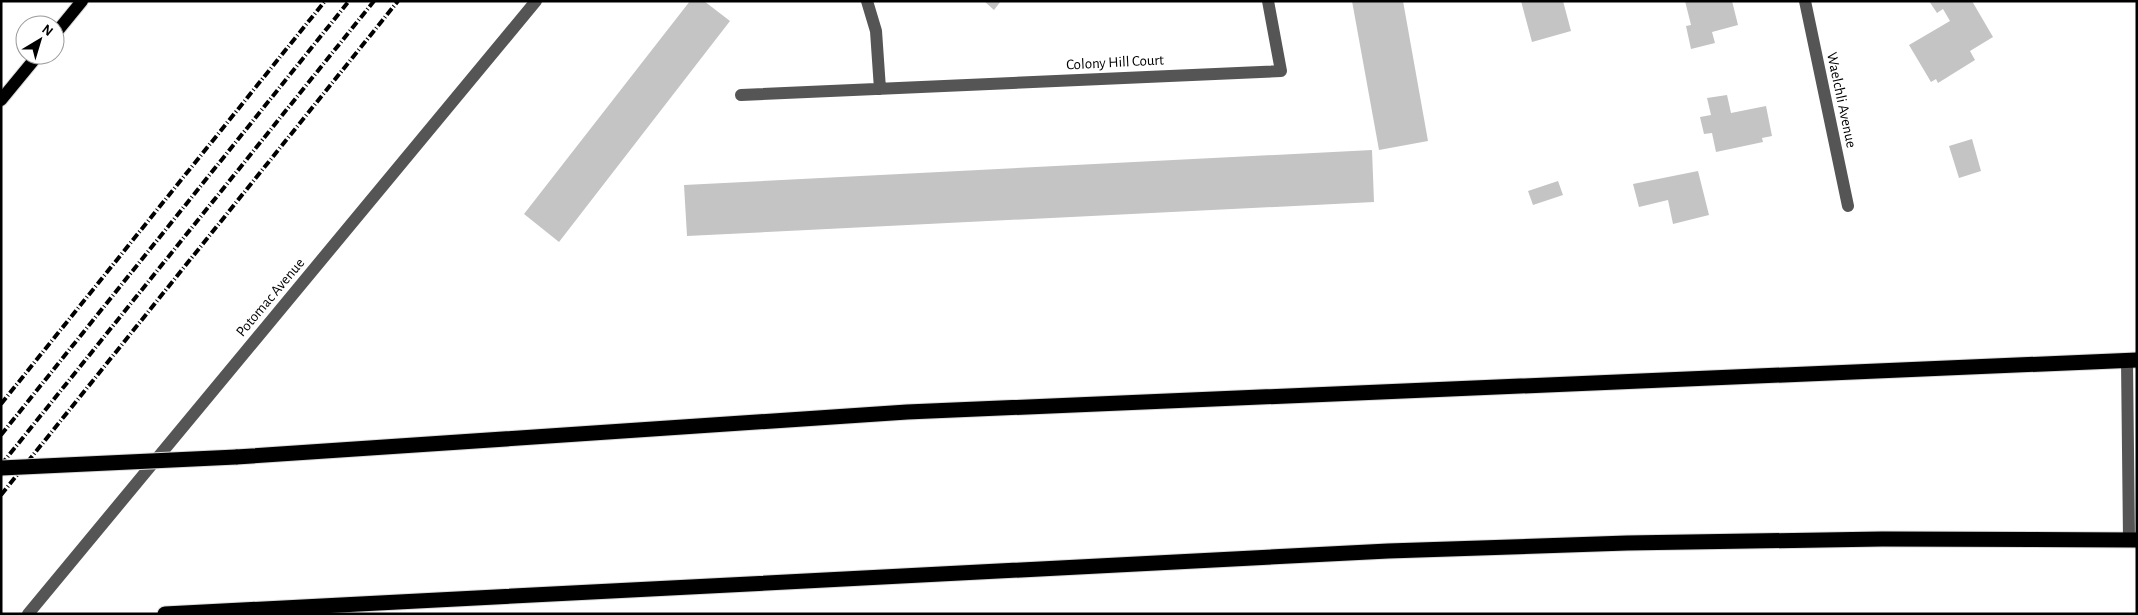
<svg xmlns="http://www.w3.org/2000/svg" width="2138" height="615" font-family="'Alegreya Sans',sans-serif">
	<style>
		.building { fill: #c4c4c4 }
		.lines { fill: none; stroke-linecap: round; stroke-linejoin: round }
		.major-casing { stroke: #dbdbdb; stroke-width: 14 }
		.highway-casing { stroke: #dbdbdb; stroke-width: 17 }
		.minor { stroke: #555; stroke-width: 12 }
		.major { stroke: #000; stroke-width: 12 }
		.highway { stroke: #000; stroke-width: 15 }
		.rail { stroke: #000; stroke-width: 4; stroke-dasharray: 8 2.5 1 2.5; stroke-linecap: butt }
		.highway-bridge-casing { stroke: #dbdbdb; stroke-width: 17; stroke-linecap: butt }
		.highway-bridge { stroke: #000; stroke-width: 15 }
		.labels { text-anchor: middle; stroke-width: 4; stroke-linejoin: round; paint-order: stroke }
		.street-label { font-size: 15px; fill: #000; stroke: #fff }
	</style>
	<rect width="100%" height="100%" fill="#fff"/>
	<path class="building" d="M690 1H704L730 21 559 242 524 214Z
		M984 1H1001L994 10Z
		M1352 1H1403L1428 141 1379 150Z
		M1521 1H1563L1571 31 1532 42Z
		M1685 1H1732L1738 25 1712 32 1715 43 1691 49 1686 26 1691 25Z
		M1929 1H1972L1993 37 1970 51 1975 60 1938 83 1936 79 1931 82 1909 45 1950 21 1943 9 1937 13Z
		M1727 95 1731 113 1766 106 1772 136 1762 138 1763 142 1716 152 1712 133 1704 134 1700 117 1711 115 1707 98Z
		M1972 139 1981 171 1959 178 1949 146Z
		M1372 150 1374 202 687 236 684 185Z
		M1698 171 1709 215 1673 224 1668 200 1639 207 1633 184Z
		M1558 181 1563 195 1533 205 1528 191Z"/>
	<g class="lines">
		<defs>
			<path id="major" d="M55 34 82 1
				M1 100 38 55"/>
			<path id="highway" d="M236 457 907 412 2137 360
				M165 614 1388 551 1627 543 1882 539 2137 540"/>
		</defs>
		<use href="#major" class="major-casing"/>
		<use href="#highway" class="highway-casing"/>
		<path class="minor" d="M867 1 876 31 880 89
			M1805 1 1848 206
			M741 95 1281 71 1268 1
			M2127 361 2129 539
			M28 614 536 1"/>
		<use href="#major" class="major"/>
		<use href="#highway" class="highway"/>
		<path class="rail" d="M1 404 325 1
			M1 435 349 1
			M1 465 374 1
			M1 495 398 1"/>
		<defs>
			<path id="highway-bridge" d="M1 468 236 457"/>
		</defs>
		<use href="#highway-bridge" class="highway-bridge-casing"/>
		<use href="#highway-bridge" class="highway-bridge"/>
	</g>
	<g class="labels">
		<g class="street-label">
			<text transform="translate(1115 62) rotate(-3)" y="5">Colony Hill Court</text>
			<text transform="translate(1842 100) rotate(78)" y="5">Waelchli Avenue</text>
			<text transform="translate(270 297) rotate(-50)" y="5">Potomac Avenue</text>
		</g>
	</g>
	<rect width="2138" height="615" fill="none" stroke="#000000" stroke-width="5"/>
	<g transform="translate(40 40) rotate(38)"><circle r="24" fill="#ffffff" stroke="#999999"/>
	<path d="M0-4L9 19L0 12L-9 19Z" fill="#000000"/>
	<text y="-8" font-size="14" font-weight="bold" text-anchor="middle" fill="#000000">N</text>
	</g>
</svg>
